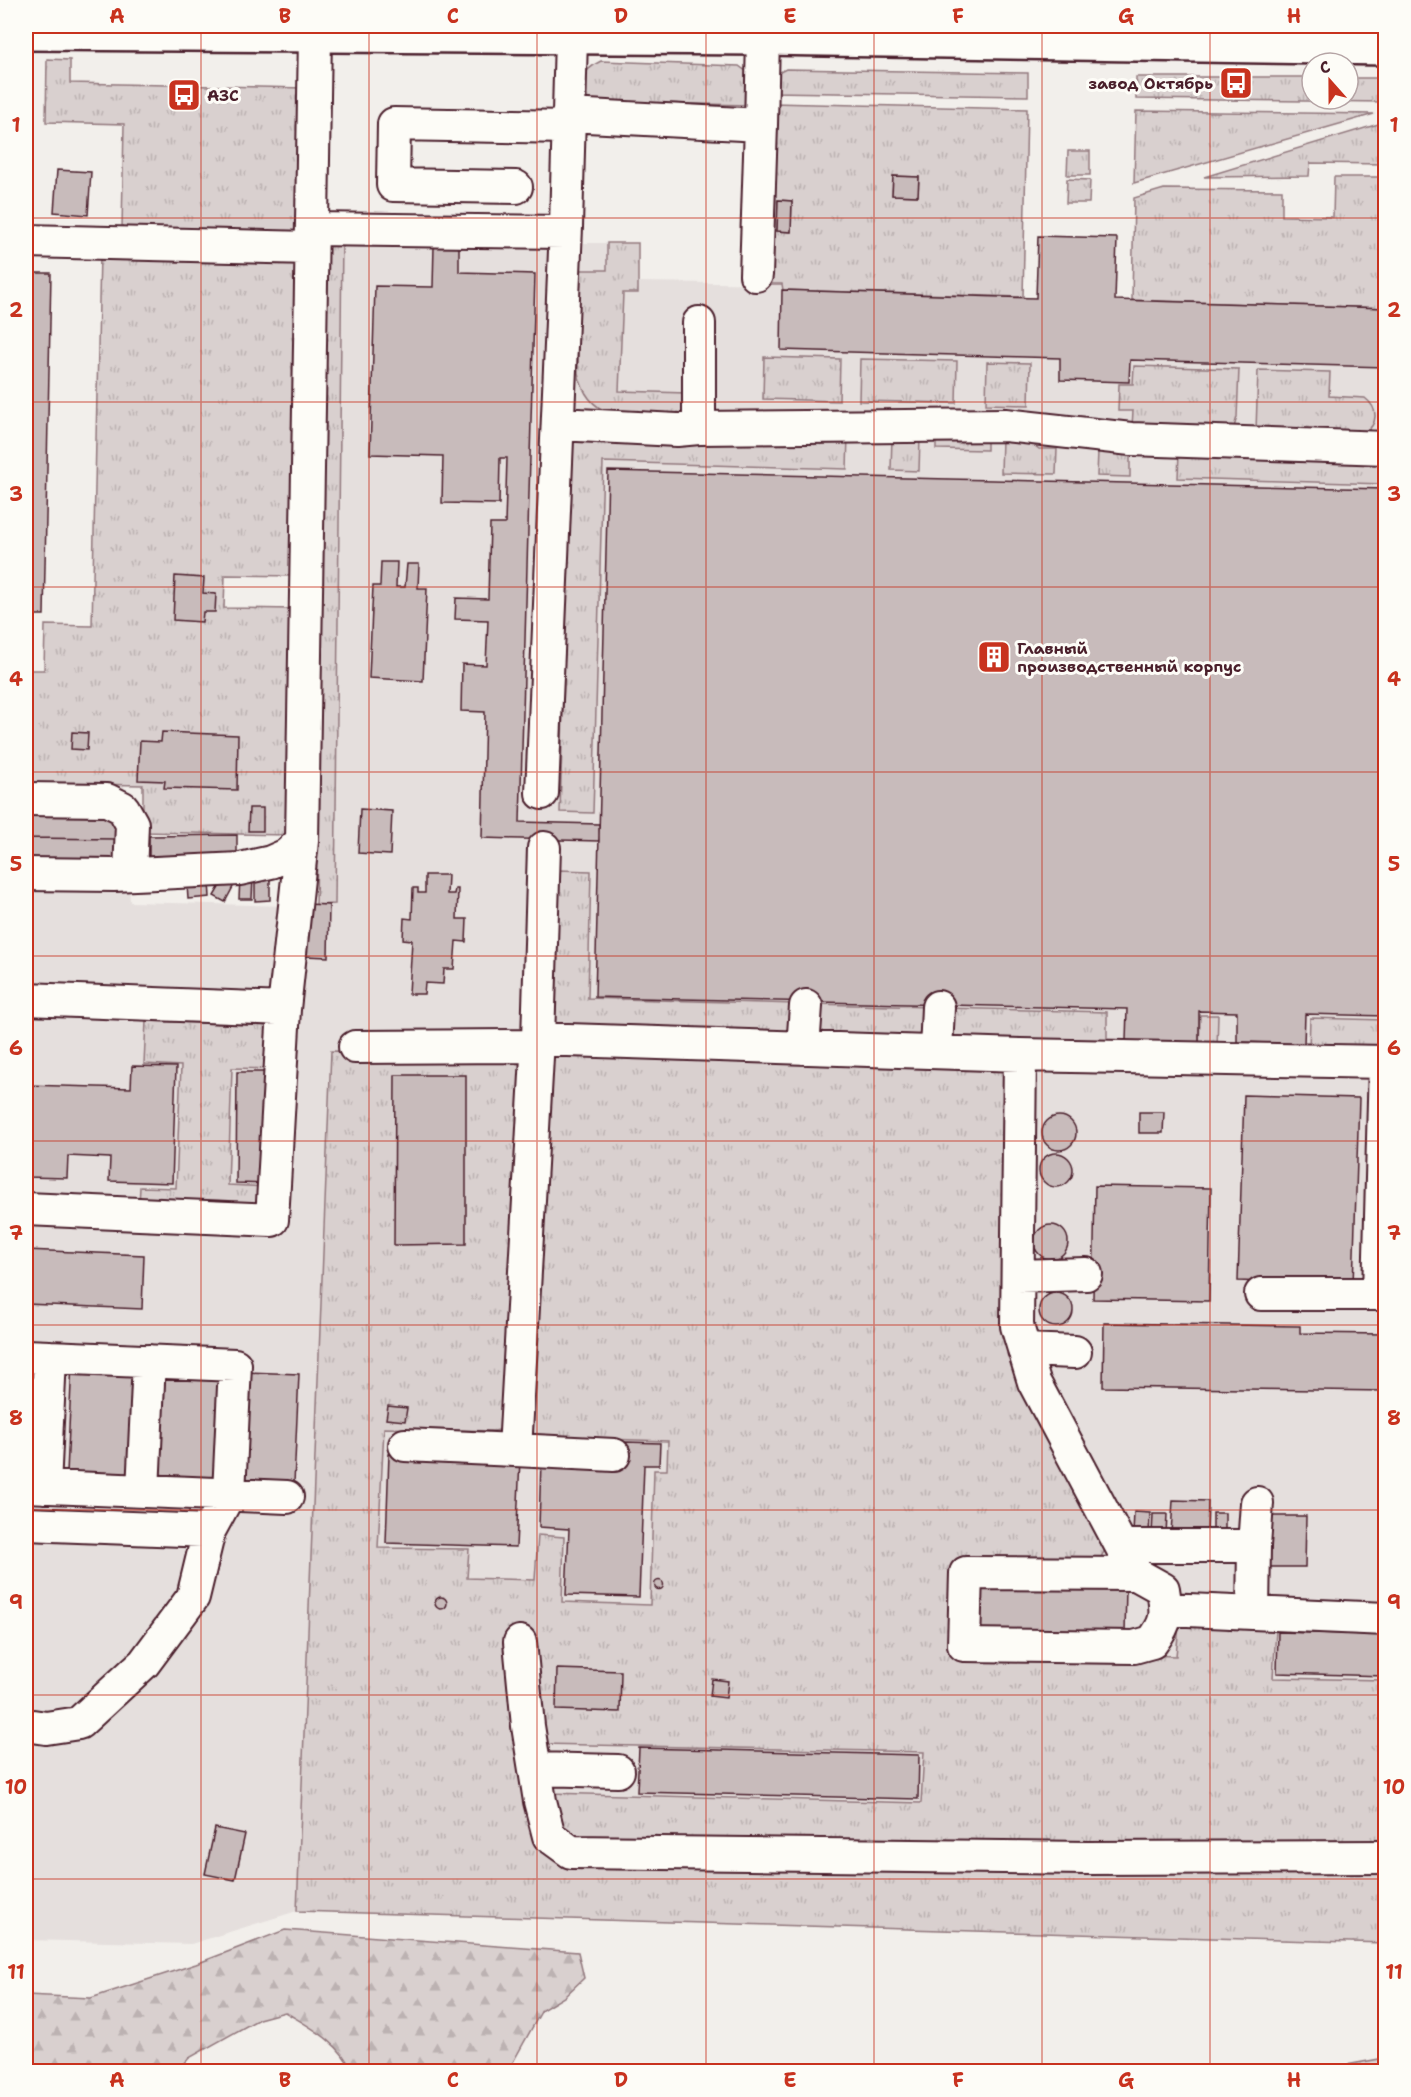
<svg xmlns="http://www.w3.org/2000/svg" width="1411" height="2097" font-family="'Shantell Sans',sans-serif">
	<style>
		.built { fill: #e5dfdd }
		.grass { fill: url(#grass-tufts); stroke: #92787d; stroke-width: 1.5; fill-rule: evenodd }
		.forest { fill: url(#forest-firs); stroke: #92787d; stroke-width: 1.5 }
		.building { fill: #c8bbbb; stroke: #4a1f2b; stroke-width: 1.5 }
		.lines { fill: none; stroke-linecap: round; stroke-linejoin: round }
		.minor-casing { stroke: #4a1f2b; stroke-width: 36 }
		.major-casing { stroke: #4a1f2b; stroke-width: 38 }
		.minor { stroke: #fdfcf7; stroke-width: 32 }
		.major { stroke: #fdfcf7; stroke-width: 33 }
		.grid { fill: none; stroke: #c8321e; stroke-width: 1.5; stroke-opacity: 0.55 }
		.labels { text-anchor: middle; stroke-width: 6; stroke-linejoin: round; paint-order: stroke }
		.poi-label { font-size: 16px; font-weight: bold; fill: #4a1f2b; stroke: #fdfcf7; text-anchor: start }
		.neatline { fill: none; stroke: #c8321e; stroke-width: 2 }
		.grid-label { font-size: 20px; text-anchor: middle; font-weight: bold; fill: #c8321e }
	</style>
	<defs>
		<pattern id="grass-tufts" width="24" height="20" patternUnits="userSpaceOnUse" patternTransform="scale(1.5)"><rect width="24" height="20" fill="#d9d0cf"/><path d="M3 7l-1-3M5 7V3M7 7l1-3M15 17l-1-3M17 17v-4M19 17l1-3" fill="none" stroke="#bcb2b2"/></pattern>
		<pattern id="forest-firs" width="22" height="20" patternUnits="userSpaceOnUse" patternTransform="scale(1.5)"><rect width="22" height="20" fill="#d9d0cf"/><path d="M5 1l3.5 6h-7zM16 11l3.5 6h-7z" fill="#bcb2b2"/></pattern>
	</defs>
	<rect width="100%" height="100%" fill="#f2efeb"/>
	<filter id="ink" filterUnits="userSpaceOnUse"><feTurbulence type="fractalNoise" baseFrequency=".0167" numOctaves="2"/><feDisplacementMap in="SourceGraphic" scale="12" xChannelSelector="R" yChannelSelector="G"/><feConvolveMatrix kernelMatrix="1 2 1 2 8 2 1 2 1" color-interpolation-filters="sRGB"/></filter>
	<g filter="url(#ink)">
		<path class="built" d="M1038 236 1117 238 1115 300 1385 308V1943L297 1911 191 1944 26 1940V784H124L130 902 290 906 335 904 342 238 564 243H638V282L783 284V290L1036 298Z"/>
		<path class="grass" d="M47 59 70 60V83L304 88 301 232 122 229 124 124 46 122Z
			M601 61 739 66 747 72 752 105 647 103 639 111 587 106C579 86 579 71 601 61Z
			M786 69 1028 73V96L772 92 778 73Z
			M1136 77H1312V99H1348V78H1385V102L1136 99Z
			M772 103 1027 109 1023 297 783 290 782 284H769ZM893 176 919 177 918 196 892 195ZM778 200 792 201 791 232 777 231Z
			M1136 111 1374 114 1134 183Z
			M1385 122V164L1310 163 1309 176 1204 177Z
			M1068 151H1090V175H1067Z
			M1334 177H1385V308L1132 300 1134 198 1164 189 1282 190V216L1333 217Z
			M1067 179 1090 180 1089 203H1066Z
			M327 237 342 238 335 904 316 905Z
			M607 243H638V293H623L619 391 686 393 683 412 678 416C636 416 590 427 578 373V270H607Z
			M100 254 300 258 294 576 225 575 224 608 293 609 288 835 143 832V785L26 783V670H44L45 625 92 626Z
			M764 357 840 359 839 401 763 399Z
			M860 359 957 361 956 403 859 401Z
			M987 362 1030 363 1029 405 986 404Z
			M1134 366 1239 369 1237 417 1234 427H1132L1133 411H1118L1119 384H1133Z
			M1258 370 1330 372 1329 396 1365 398C1379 409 1378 424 1364 434L1256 431Z
			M848 435 847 469 603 462 593 813 560 812 571 436Z
			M892 437H920L919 471 891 470Z
			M936 438 987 439V450L936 449Z
			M1002 439 1027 440 1039 449H1057L1056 474 1001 473Z
			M1098 451H1130V477L1097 476Z
			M1179 453 1385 458V484L1178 478Z
			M558 870 591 871 588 998 797 1004 796 1036 554 1030Z
			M814 1004 931 1007 930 1040 813 1037Z
			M944 1008 1107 1012V1045L943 1041Z
			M1200 1015H1218L1217 1048 1199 1047Z
			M1310 1018 1385 1020V1052L1309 1050Z
			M146 1021 273 1026 272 1069 232 1068 228 1185 268 1187 267 1209 139 1205 140 1187 176 1188 181 1066 144 1064Z
			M331 1051 526 1055 503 1429 494 1431 384 1428 378 1548 469 1549 467 1578 535 1580 538 1535 564 1537 562 1602 650 1605 654 1470H667L668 1441 539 1437 526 1428 545 1055 992 1064 1007 1075 1009 1336 1106 1548 1101 1557 1091 1566 954 1562 948 1649 1176 1656 1179 1625 1276 1630 1273 1678 1385 1680V1847L565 1836 550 1793 921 1803 924 1752 542 1744 543 1839 1385 1867V1943L297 1911Z
			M1385 2058V2071H1328L1330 2068Z"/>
		<path class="forest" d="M285 1930 578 1952 584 1978 564 1997 542 2010 508 2071H352C340 2042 311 2028 285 2012L259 2019 189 2058 178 2071H26V1995L91 1998 196 1964Z"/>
		<path class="building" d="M57 170 91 172 88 215 54 212Z
			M893 176 919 177 918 196 892 195Z
			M778 200 792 201 791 232 777 231Z
			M1038 236 1117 238 1115 300 1386 308V367L1130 360 1129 382 1060 380V358L781 350 782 290 1036 298Z
			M434 246 459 247V272L535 274 520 822 599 824V841L482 838 485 712 461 711 462 664 486 665 488 620 455 619 456 598 488 599 490 524H505L507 458H500L499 504 442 503 443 456 370 454 375 286 433 287Z
			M26 273H51L44 615H26Z
			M608 471 1386 489V1016L1305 1014 1304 1044 1237 1042V1012L1199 1011V1042L1126 1041 1127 1009 595 997Z
			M381 562H397L396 587H405L407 564H419L418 588H427L423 681 369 678 373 586H380Z
			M175 576 204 578 203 593 216 594 215 612H203L202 622 173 620Z
			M72 732 88 733 87 750 71 749Z
			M162 732 238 735 237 790 164 788 165 781 138 780 140 741 161 742Z
			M249 808H263V831H248Z
			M360 809 392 811 390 855 358 853Z
			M26 815 117 817 116 839 26 838Z
			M237 835V858L149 859V836Z
			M26 838 116 839V863L26 861Z
			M425 875H448L447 894H454L455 889H458L457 919H467L466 942 456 941 454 969H444L443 984 425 983 424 994H409L412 940 403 939 404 918 412 919 413 888H418V893H425Z
			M240 877H253L252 899H239Z
			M255 877H270V900L255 901Z
			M224 879 234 885 225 902 214 896Z
			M209 882 210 897 188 899 187 884Z
			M306 904 329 905 328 957 305 956Z
			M132 1066 176 1067 172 1183 109 1181 110 1158 68 1156 67 1178 26 1177V1085L131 1088Z
			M237 1072H270L268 1184 236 1183Z
			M395 1075H466V1244L394 1245Z
			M1244 1095 1359 1098 1353 1285 1238 1281Z
			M1139 1112H1164L1163 1133H1139Z
			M1042 1133a17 17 0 1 1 34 0a17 17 0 1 1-34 0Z
			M1039 1170a17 17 0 1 1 34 0a17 17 0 1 1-34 0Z
			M1095 1186 1211 1188 1209 1301 1093 1299Z
			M1034 1242a17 17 0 1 1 34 0a17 17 0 1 1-34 0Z
			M26 1250 144 1255 142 1309 26 1304Z
			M1039 1310a17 17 0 1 1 34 0a17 17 0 1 1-34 0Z
			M1104 1323 1300 1326V1333L1386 1334V1391L1103 1387Z
			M72 1362 133 1364 129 1475 67 1473Z
			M26 1363H29L26 1468Z
			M157 1368 223 1371 217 1478 152 1474Z
			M244 1372 299 1374 294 1483 238 1480Z
			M388 1406 407 1408 405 1421 386 1419Z
			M625 1442 660 1443 659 1465H644L639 1597 566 1595 569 1529 539 1527 541 1461 624 1464Z
			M389 1454 520 1459 516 1547 386 1543Z
			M1173 1500 1208 1501 1207 1536 1171 1534Z
			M1134 1512 1150 1513 1149 1535H1133Z
			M1213 1513H1225V1535H1213Z
			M1153 1514H1167L1166 1535H1152Z
			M1263 1516H1306L1305 1567H1262Z
			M654.5 1585a4.5 4.5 0 1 1 9 0a4.5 4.5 0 1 1-9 0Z
			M974 1583 1126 1587 1125 1634 973 1630Z
			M435 1603a6 6 0 1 1 12 0a6 6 0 1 1-12 0Z
			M1278 1632 1386 1635V1676L1277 1673Z
			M557 1669 621 1671 620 1712 556 1710Z
			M712 1679 728 1681 726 1698 710 1696Z
			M639 1748 919 1755 918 1799 637 1792Z
			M215 1828 245 1834 235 1880 205 1874Z"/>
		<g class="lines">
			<defs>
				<path id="minor" d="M568 115 761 125 763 38
					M516 187 393 185 394 124 567 127
					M312 229 565 232
					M26 241 311 248
					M756 275 761 125
					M558 424 677 430 699 428 1005 425 1131 439 1386 448
					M699 428V323
					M542 793 566 227 571 37
					M26 799 107 800 123 808 132 824 130 874
					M26 874 114 875 240 869 271 862 287 855 302 841 315 35
					M26 999 284 1009 302 841
					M538 1039 544 848
					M355 1047 537 1046
					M803 1048 806 1006
					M936 1052 938 1007
					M1020 1055 1017 1326 1034 1382 1136 1574 966 1573 964 1645 1134 1647 1152 1642C1168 1621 1167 1615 1163 1589L1136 1574
					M26 1209 272 1220 284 1009
					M1018 1276 1086 1274
					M1261 1294H1379L1385 1062
					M1024 1350 1075 1352
					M26 1356 235 1365 229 1494 209 1531 193 1597 144 1663 79 1723 46 1728 26 1725
					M405 1445 515 1450 538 1039 1020 1055 1386 1062
					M515 1450 614 1455
					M26 1486 287 1497
					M44 1487 50 1357
					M143 1491 149 1361
					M26 1524 209 1531
					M1122 1546H1254
					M1166 1609 1386 1619
					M1253 1613 1254 1546 1257 1503
					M520 1642 528 1726 540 1801 549 1836 571 1852 1087 1858 1386 1857
					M535 1769 618 1771"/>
				<path id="major" d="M26 33 763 38 1386 48"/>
			</defs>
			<use href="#minor" class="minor-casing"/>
			<use href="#major" class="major-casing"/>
			<use href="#minor" class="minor"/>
			<use href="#major" class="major"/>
		</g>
	</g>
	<path class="grid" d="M201 26V2072M369 26V2072M537 26V2072M706 26V2072M874 26V2072M1042 26V2072M1210 26V2072M26 218H1386M26 402H1386M26 587H1386M26 772H1386M26 956H1386M26 1141H1386M26 1325H1386M26 1510H1386M26 1695H1386M26 1879H1386"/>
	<defs>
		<symbol id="bus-square" viewBox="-11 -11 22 22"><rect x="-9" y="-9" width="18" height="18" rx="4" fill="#c8321e" stroke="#fdfcf7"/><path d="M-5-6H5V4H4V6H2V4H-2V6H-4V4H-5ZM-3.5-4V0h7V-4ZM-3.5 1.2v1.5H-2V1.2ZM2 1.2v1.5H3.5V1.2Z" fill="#fff"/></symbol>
		<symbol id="building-square" viewBox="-11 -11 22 22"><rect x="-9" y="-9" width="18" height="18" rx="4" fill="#c8321e" stroke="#fdfcf7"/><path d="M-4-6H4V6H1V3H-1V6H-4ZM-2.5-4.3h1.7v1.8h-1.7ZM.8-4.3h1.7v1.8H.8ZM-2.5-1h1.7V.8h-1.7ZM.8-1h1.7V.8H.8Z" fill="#fff"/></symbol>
	</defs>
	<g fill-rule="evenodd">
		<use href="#bus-square" x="1217" y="64" width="38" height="38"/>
		<use href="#bus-square" x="165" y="76" width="38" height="38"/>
		<use href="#building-square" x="975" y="638" width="38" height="38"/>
	</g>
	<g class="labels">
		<g class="poi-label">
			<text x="1213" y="89" text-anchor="end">завод Октябрь</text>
			<text x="207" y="101">АЗС</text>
			<text x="1017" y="654">Главный<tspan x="1017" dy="18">производственный корпус</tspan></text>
		</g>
	</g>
	<rect width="1411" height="2097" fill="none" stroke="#fdfcf7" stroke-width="66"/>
	<g transform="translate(1330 81) rotate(339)"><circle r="28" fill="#fdfcf7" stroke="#b5a4a5" stroke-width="1.5"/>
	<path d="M0-4.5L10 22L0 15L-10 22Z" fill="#c8321e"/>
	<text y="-9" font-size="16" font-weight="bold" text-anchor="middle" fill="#4a1f2b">С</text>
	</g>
	<rect x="33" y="33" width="1345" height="2031" class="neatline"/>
	<g class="grid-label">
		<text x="117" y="23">A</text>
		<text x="285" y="23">B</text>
		<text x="453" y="23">C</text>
		<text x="621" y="23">D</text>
		<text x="790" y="23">E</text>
		<text x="958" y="23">F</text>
		<text x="1126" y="23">G</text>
		<text x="1294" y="23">H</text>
		<text x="16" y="132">1</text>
		<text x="1394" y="132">1</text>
		<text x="16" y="317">2</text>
		<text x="1394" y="317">2</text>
		<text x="16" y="501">3</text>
		<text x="1394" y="501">3</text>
		<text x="16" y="686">4</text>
		<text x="1394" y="686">4</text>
		<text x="16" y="871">5</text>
		<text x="1394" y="871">5</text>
		<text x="16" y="1055">6</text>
		<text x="1394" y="1055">6</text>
		<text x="16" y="1240">7</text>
		<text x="1394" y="1240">7</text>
		<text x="16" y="1425">8</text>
		<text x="1394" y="1425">8</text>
		<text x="16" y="1609">9</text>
		<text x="1394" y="1609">9</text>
		<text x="16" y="1794">10</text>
		<text x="1394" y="1794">10</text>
		<text x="16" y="1979">11</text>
		<text x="1394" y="1979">11</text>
		<text x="117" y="2087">A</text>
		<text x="285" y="2087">B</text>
		<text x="453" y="2087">C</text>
		<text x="621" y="2087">D</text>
		<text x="790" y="2087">E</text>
		<text x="958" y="2087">F</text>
		<text x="1126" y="2087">G</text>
		<text x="1294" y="2087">H</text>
	</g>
</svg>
